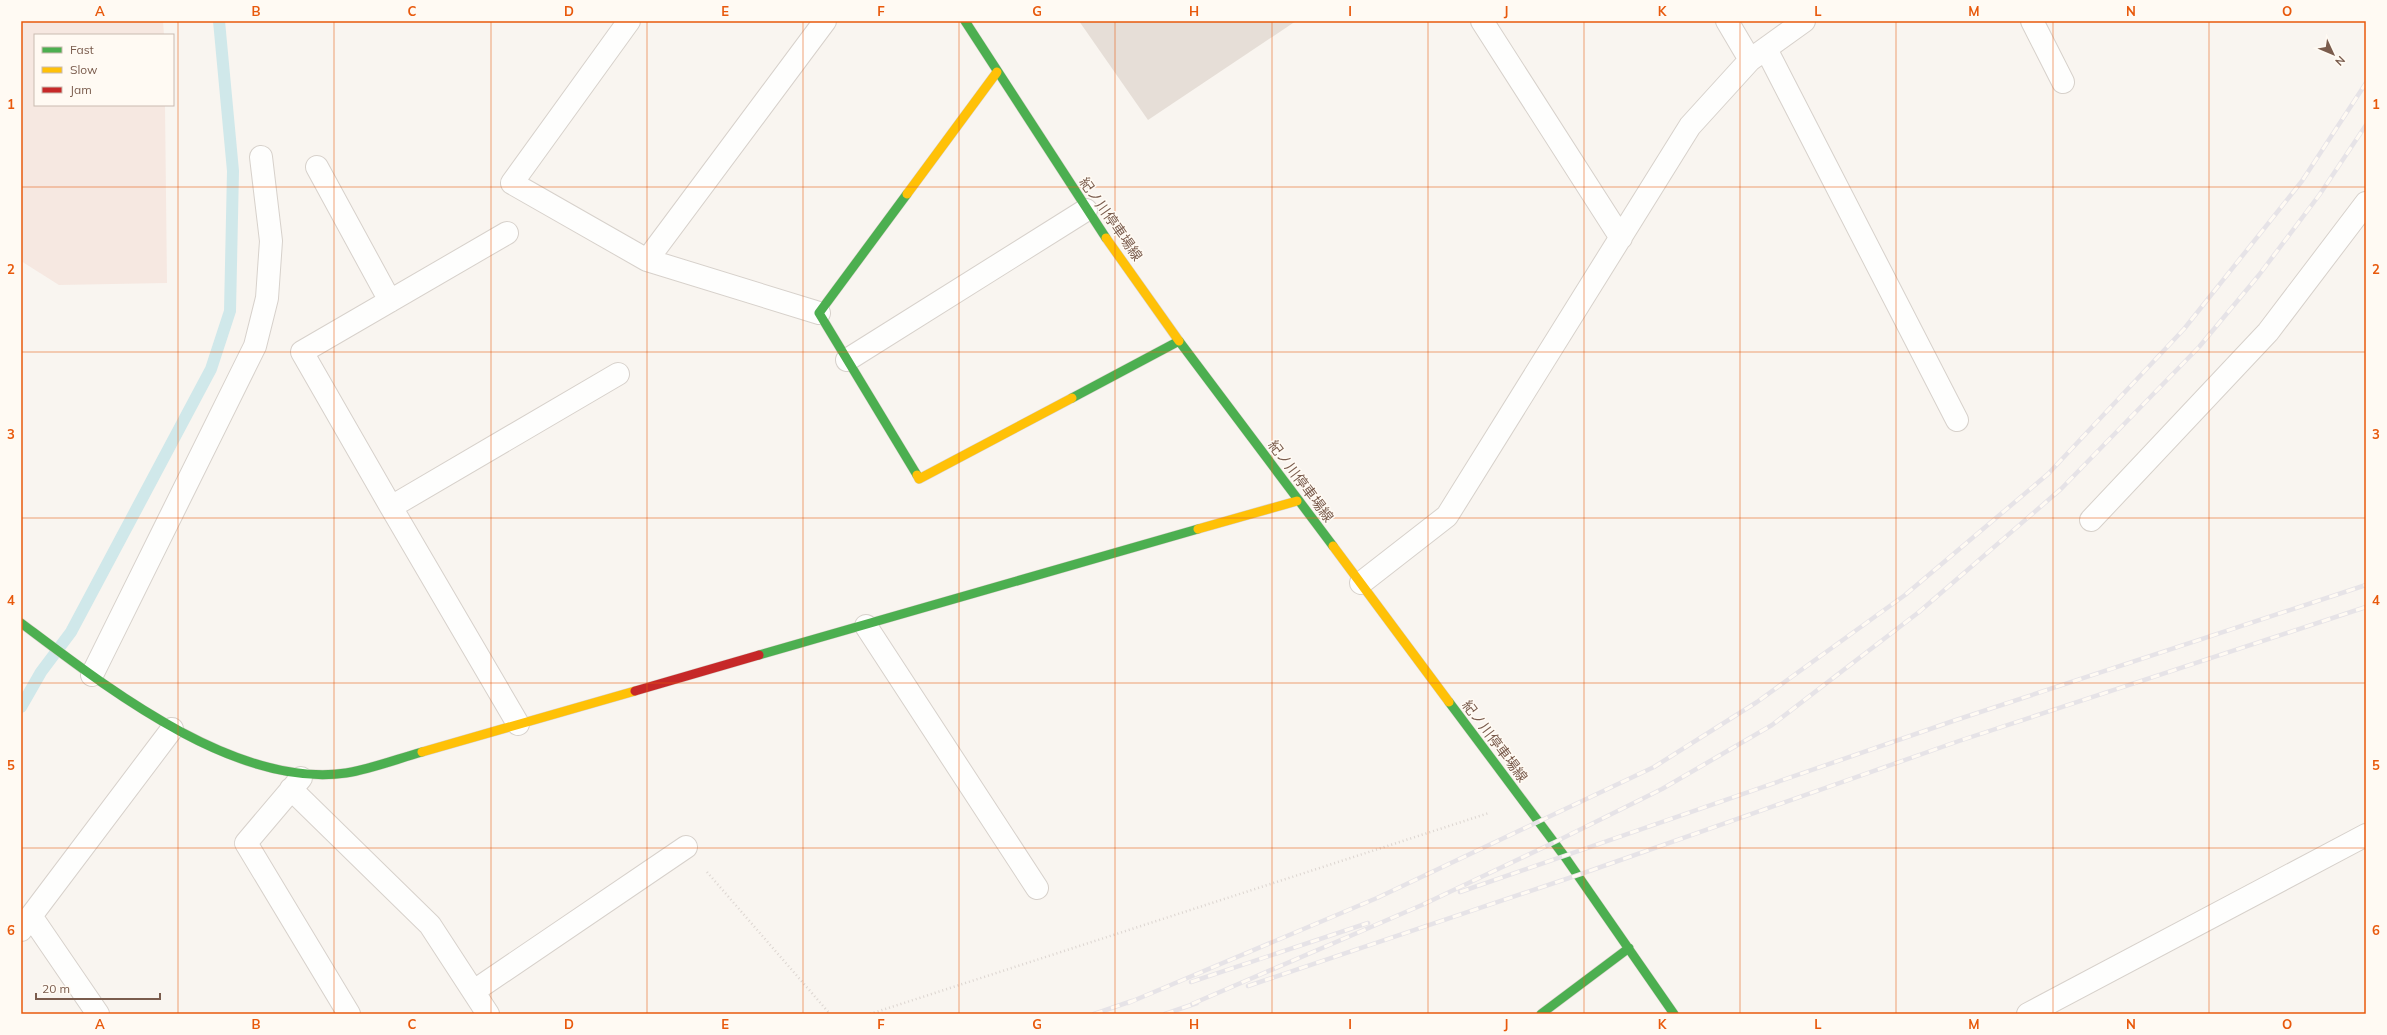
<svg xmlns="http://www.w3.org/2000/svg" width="2387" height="1035" font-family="Mulish,'Noto Sans JP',sans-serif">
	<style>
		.commercial { fill: #f6e8e1 }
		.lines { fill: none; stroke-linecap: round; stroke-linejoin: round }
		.stream { stroke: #d0e8ea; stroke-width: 12 }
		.building { fill: #e6ded7 }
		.street-casing { stroke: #d7d1cb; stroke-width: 24 }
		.fast-casing { stroke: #d9d2cb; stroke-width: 10 }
		.slow-casing { stroke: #d9d2cb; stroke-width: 10 }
		.jam-casing { stroke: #d9d2cb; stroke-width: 10 }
		.path { stroke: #dcd5d0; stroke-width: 2.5; stroke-dasharray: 1 3; stroke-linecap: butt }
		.street { stroke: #fefefd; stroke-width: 22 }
		.fast { stroke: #4caf50; stroke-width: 9 }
		.slow { stroke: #ffc107; stroke-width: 9 }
		.jam { stroke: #c62828; stroke-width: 9 }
		.rail-casing { stroke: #e6e3e7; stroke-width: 4.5 }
		.rail { stroke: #fffaf3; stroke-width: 3; stroke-dasharray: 9; stroke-linecap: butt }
		.grid { fill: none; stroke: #e8590c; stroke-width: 1; stroke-opacity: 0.55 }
		.labels { text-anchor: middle; stroke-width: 3; stroke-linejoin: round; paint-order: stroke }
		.street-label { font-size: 14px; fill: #7a5c4d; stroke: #fffaf3 }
		.neatline { fill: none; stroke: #e8590c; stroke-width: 1.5 }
		.grid-label { font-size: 13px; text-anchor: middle; font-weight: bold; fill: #e8590c }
	</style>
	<rect width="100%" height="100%" fill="#f9f5f0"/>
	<path class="commercial" d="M21 21H163L164 35H35V105H165L167 283 59 285 21 261Z"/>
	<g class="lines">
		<path class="stream" d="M21 707 41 672 71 632 211 369 230 311 233 171 219 21"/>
	</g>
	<path class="building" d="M1079 21H1296L1148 120Z"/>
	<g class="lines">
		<defs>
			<path id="street" d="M629 21 512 183 647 260 819 313
				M1482 21 1621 238
				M1727 21 1750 60
				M2032 21 2063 82
				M1766 49 1957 420
				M317 167 390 301
				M647 260 825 21
				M847 360 1086 210
				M391 507 302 352 507 233
				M2091 520 2268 332 2366 203
				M1361 583 1447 516 1690 126 1750 60 1804 21
				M866 626 1037 888
				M92 675 255 346 267 298 271 241 261 157
				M518 724 391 507 618 374
				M301 778 246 843 349 1014
				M291 789 430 925 488 1014
				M31 916 172 729
				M21 930 31 916 98 1014
				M474 991 686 847
				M2028 1014 2366 835"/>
			<path id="fast" d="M965 21 1106 238
				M907 194 819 313 917 475
				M1179 341 1333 546
				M1072 398 1179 341
				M21 623C105 686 235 789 346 773 371 769 397 759 422 752
				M759 655 1198 529
				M1449 702 1565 857 1674 1014
				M1541 1014 1629 948"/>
			<path id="slow" d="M907 194 997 72
				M1106 238 1179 341
				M917 475 919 479 1072 398
				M1198 529 1297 501
				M1333 546 1449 702
				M422 752 635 691"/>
			<path id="jam" d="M635 691 759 655"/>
		</defs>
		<use href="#street" class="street-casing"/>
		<use href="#fast" class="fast-casing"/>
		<use href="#slow" class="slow-casing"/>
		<use href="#jam" class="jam-casing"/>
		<path class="path" d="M707 872 830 1014
			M870 1014 1489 813"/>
		<use href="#street" class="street"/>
		<use href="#fast" class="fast"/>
		<use href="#slow" class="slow"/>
		<use href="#jam" class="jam"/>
		<defs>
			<path id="rail" d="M1460 892 1956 720 2366 585
				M1191 982 1368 923
				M1248 986 1578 875 1959 741 2366 607
				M1128 1003 1377 898 1654 767 1757 702 1905 595 2048 474 2184 329 2302 181 2366 83
				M1192 1004 1422 905 1555 842 1662 789 1772 725 1919 612 2061 489 2199 347 2259 275 2320 194 2366 125
				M1094 1014 1132 1001
				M1165 1014 1197 1003"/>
		</defs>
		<use href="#rail" class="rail-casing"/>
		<use href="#rail" class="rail"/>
	</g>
	<path class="grid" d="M178 21V1014M334 21V1014M491 21V1014M647 21V1014M803 21V1014M959 21V1014M1115 21V1014M1272 21V1014M1428 21V1014M1584 21V1014M1740 21V1014M1896 21V1014M2053 21V1014M2209 21V1014M21 187H2366M21 352H2366M21 518H2366M21 683H2366M21 848H2366"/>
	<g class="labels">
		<g class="street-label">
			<text transform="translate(1111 219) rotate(55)" y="5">紀ノ川停車場線</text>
			<text transform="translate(1301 481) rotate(53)" y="5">紀ノ川停車場線</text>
			<text transform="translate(1495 741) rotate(53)" y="5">紀ノ川停車場線</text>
		</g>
	</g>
	<rect width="2387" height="1035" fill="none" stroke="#fffaf3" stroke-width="44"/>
	<rect x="34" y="34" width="140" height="72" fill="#fffaf3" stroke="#cabbb1"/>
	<rect x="42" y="47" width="20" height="6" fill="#4caf50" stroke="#cabbb1"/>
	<text x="70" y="54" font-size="12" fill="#7a5c4d">Fast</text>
	<rect x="42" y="67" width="20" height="6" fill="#ffc107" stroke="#cabbb1"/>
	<text x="70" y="74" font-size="12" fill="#7a5c4d">Slow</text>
	<rect x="42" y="87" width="20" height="6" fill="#c62828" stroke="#cabbb1"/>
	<text x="70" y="94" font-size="12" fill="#7a5c4d">Jam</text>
	<g transform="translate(2333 54) rotate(134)" stroke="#fffaf3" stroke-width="3" paint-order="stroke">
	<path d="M0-3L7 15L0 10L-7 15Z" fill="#7a5c4d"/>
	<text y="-6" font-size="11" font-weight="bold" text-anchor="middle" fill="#7a5c4d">N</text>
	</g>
	<path d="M36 993v6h124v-6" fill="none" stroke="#7a5c4d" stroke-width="2"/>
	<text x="42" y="993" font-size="12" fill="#7a5c4d" stroke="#fffaf3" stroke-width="3" paint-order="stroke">20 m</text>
	<rect x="22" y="22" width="2343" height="991" class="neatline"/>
	<g class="grid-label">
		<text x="100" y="16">A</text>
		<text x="256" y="16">B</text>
		<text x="412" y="16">C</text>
		<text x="569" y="16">D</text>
		<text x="725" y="16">E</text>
		<text x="881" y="16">F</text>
		<text x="1037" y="16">G</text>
		<text x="1194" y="16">H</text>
		<text x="1350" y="16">I</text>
		<text x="1506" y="16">J</text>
		<text x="1662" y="16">K</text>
		<text x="1818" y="16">L</text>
		<text x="1974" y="16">M</text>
		<text x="2131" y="16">N</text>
		<text x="2287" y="16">O</text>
		<text x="11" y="109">1</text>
		<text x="2376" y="109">1</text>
		<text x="11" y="274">2</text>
		<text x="2376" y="274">2</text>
		<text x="11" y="439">3</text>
		<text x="2376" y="439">3</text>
		<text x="11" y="605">4</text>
		<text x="2376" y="605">4</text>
		<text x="11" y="770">5</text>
		<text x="2376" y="770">5</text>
		<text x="11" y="935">6</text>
		<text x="2376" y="935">6</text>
		<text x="100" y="1029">A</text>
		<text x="256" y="1029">B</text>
		<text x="412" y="1029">C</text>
		<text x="569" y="1029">D</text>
		<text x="725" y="1029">E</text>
		<text x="881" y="1029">F</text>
		<text x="1037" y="1029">G</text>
		<text x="1194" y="1029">H</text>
		<text x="1350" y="1029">I</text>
		<text x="1506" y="1029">J</text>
		<text x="1662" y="1029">K</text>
		<text x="1818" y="1029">L</text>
		<text x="1974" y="1029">M</text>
		<text x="2131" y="1029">N</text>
		<text x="2287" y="1029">O</text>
	</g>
</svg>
